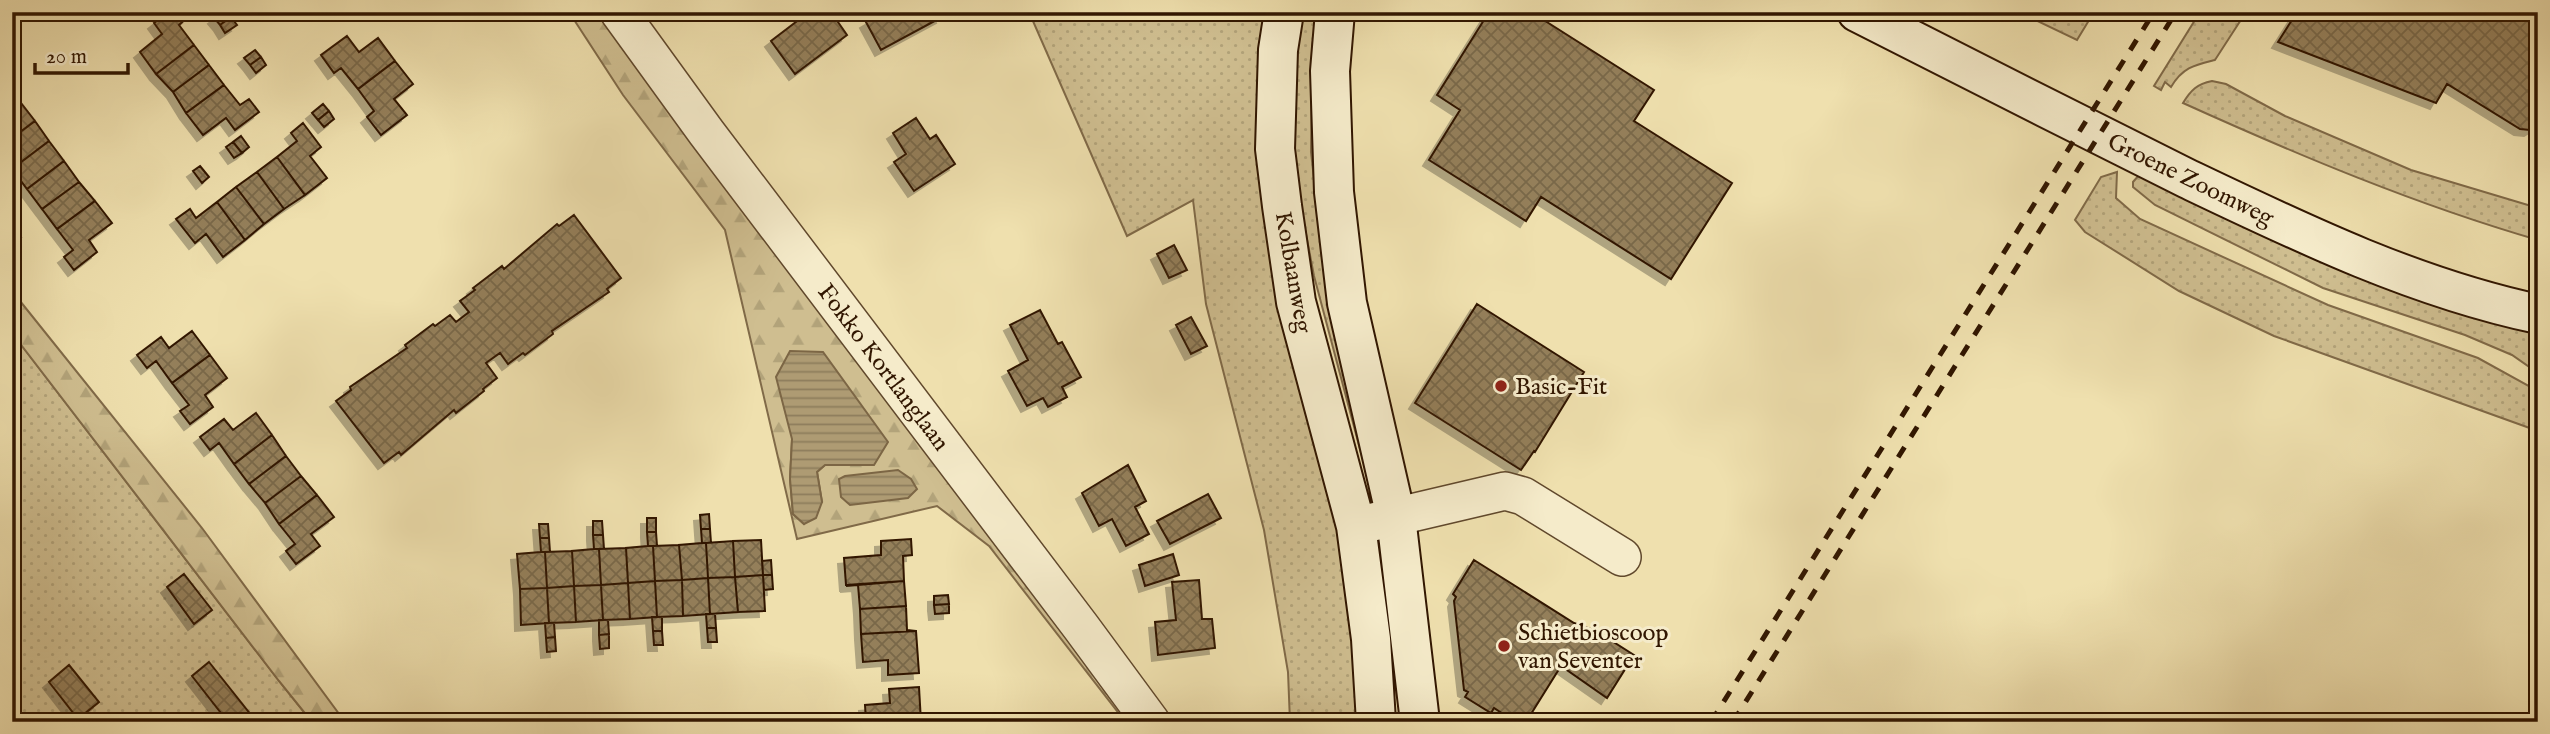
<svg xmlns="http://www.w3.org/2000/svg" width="2550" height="734" font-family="'IM FELL English',serif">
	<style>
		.grass { fill: url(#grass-dots); stroke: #806a48; stroke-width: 2 }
		.forest { fill: url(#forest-firs); stroke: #806a48; stroke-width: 2; fill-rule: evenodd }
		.water { fill: url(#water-rules); stroke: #7c6645; stroke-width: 2 }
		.building { fill: url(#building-cross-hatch); stroke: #311600; stroke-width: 2; filter: url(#shadow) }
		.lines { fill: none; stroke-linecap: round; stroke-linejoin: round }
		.street-casing { stroke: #60482c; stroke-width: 40 }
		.secondary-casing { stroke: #311600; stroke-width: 42 }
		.street { stroke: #f5ebca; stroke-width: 37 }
		.secondary { stroke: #f5ebca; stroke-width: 38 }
		.rail { stroke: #311600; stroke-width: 5; stroke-dasharray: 12 12; stroke-linecap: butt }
		.poi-dot { fill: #8f2418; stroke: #f5ebca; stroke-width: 2.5 }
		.labels { text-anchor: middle; stroke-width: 6; stroke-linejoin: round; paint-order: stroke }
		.street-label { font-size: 24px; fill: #311600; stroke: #f5ebca }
		.poi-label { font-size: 24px; fill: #311600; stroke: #f5ebca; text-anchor: start }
	</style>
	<defs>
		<pattern id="grass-dots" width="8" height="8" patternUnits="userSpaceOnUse" patternTransform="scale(1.75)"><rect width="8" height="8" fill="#cfbe90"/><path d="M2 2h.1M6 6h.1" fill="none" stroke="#b2a37a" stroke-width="1.8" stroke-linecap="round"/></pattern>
		<pattern id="forest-firs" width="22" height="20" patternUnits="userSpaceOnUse" patternTransform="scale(1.75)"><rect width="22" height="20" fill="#cfbe90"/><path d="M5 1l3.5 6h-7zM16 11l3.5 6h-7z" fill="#b2a37a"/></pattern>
		<pattern id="water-rules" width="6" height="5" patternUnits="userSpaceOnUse" patternTransform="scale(1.75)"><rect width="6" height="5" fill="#ae9b73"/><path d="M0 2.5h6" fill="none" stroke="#8e7d5c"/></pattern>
		<pattern id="building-cross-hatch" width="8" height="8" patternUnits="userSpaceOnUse" patternTransform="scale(1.75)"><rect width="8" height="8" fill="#947f5a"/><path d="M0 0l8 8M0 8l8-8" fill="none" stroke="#796748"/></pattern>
		<filter id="shadow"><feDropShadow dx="-6" dy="6" stdDeviation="0" flood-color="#0004"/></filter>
	</defs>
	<rect width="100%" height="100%" fill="#efe0ae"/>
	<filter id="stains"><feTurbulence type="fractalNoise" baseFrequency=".00286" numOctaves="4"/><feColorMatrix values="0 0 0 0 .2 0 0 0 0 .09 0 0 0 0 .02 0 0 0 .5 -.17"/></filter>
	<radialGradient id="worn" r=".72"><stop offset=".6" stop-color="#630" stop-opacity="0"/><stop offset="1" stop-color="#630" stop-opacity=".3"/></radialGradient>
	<path class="grass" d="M1029 12H1277L1269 83 1348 549 1367 722H1290L1288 672 1264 530 1206 304 1193 200 1127 236Z
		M1296 12H1318L1312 46 1311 152 1324 270 1379 489 1369 483 1314 276 1291 155Z
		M2019 12H2094L2077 40Z
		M2200 12H2246L2215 60C2195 65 2183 67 2171 87L2165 82 2161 90 2154 86Z
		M2212 81 2226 84 2285 116 2411 170 2538 208V240C2417 205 2298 155 2183 103 2191 90 2197 84 2212 81Z
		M2117 172 2116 198 2140 219 2328 305 2478 358 2538 391V431L2274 336 2179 291 2085 232 2075 220 2101 177Z
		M2140 174 2538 329V373L2512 355 2465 335 2323 288 2155 205 2133 187V182Z
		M12 333 279 681 312 722H12Z"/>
	<path class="forest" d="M569 12H615L1139 722H1121L1120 715 989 546 937 506 797 539 725 230 623 95ZM792 439 874 465H825L817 472 822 502 804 524 793 514 790 479Z
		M12 291 202 528 345 722H312L279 681 12 333Z"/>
	<path class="water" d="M790 351 823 352 888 442 874 465H825L817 472 822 502 816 518 804 524 793 514 790 479 792 439 776 377Z
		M898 470 911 479 917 489 908 498 850 505 841 497 839 479 845 476Z"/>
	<path class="building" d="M168 12H184L188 17 179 25 194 45 156 74 140 52 162 34 154 23Z
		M222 12H227L231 17 220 25 214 18Z
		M809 12H831L847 35 795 74 771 41Z
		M883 12H939L942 17 881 50 866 22Z
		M1489 12H1531L1654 90 1634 121 1732 183 1671 279 1541 197 1526 221 1429 160 1460 110 1437 95Z
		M2297 12H2538V125L2530 130 2520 129 2447 84 2436 103 2278 42Z
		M231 17 237 25 225 33 220 25Z
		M347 36 359 52 378 38 395 61 358 89 341 68 334 73 321 55Z
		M194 45 209 65 173 92 156 74Z
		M255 50 261 57 250 65 244 58Z
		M261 57 266 65 256 73 250 65Z
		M395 61 413 84 394 99 407 115 381 135 367 117 374 111 358 89Z
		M209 65 224 85 186 113 173 92Z
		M224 85 240 105 249 99 259 112 235 130 226 118 203 135 186 113Z
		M18 99 35 121 12 138V103Z
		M323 104 329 111 318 120 312 113Z
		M329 111 334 119 324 127 318 120Z
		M916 118 930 139 936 135 955 164 914 191 894 162 906 154 893 133Z
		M35 121 49 141 12 169V138Z
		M303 123 321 147 310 156 327 178 305 195 277 157 297 141 291 133Z
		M241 136 249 147 242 153 233 142Z
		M49 141 64 161 27 189 12 169Z
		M233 142 242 153 234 158 226 147Z
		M277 157 305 195 284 209 257 172Z
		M64 161 79 182 42 209 27 189Z
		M200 166 209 177 202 183 193 171Z
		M257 172 284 209 264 224 236 187Z
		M79 182 95 201 57 229 42 209Z
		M236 187 264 224 245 240 217 202Z
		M95 201 112 223 89 240 97 252 74 270 64 257 73 250 57 229Z
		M217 202 245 240 223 257 206 234 195 243 176 219 190 209 196 218Z
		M574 215 621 278 607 289 609 292 552 331 553 334 525 355 523 353 508 364 500 353 486 363 497 378 483 389 484 391 456 413 454 410 401 455 399 452 384 463 336 401 351 390 350 387 407 348 405 345 433 324 435 326 450 315 456 322 469 312 460 301 475 290 473 288 502 266 504 269 557 224 559 226Z
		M16 229 21 237 12 244V232Z
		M1174 245 1187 270 1169 278 1157 254Z
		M1477 304 1584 372 1535 452 1534 451 1521 470 1415 403Z
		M1040 310 1058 344 1062 342 1081 377 1062 387 1067 397 1048 407 1043 398 1027 406 1008 371 1028 360 1010 325Z
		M1191 317 1207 346 1191 354 1176 325Z
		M192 331 210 355 172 383 156 361 147 368 137 355 161 337 169 348Z
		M210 355 227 378 205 395 213 407 190 424 180 411 189 405 172 383Z
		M256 413 272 435 234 464 219 443 210 450 200 437 224 419 233 430Z
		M272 435 286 456 249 484 234 464Z
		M286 456 301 476 265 503 249 484Z
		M1128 465 1146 501 1135 507 1149 534 1126 546 1112 519 1099 526 1082 493Z
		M301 476 317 495 279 524 265 503Z
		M1208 494 1221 518 1170 544 1157 521Z
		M317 495 334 517 311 534 320 546 296 564 286 551 295 544 279 524Z
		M709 514 710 529H701L700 515Z
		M647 518H656V532H647Z
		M593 521H602L603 535H593Z
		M539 524H548L549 538H540Z
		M701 529H710L711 543H702Z
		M647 532H656L657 546H648Z
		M593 535H603L604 549H594Z
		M540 538H549L550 552H541Z
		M911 539 912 555 903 556 904 581 846 585 844 558 881 555V541Z
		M761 540 763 575 735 577 733 541Z
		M733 541 735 577 708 578 706 543Z
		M702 543H706L708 578 682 580 679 545Z
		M679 545 682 580 655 581 653 546Z
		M648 546H653L655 581 628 583 626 548Z
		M626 548 628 583 601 585 599 549Z
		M594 549H599L601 585 574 586 572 551Z
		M572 551 574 586 547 588 545 552Z
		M541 552H545L547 588 520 589 517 554Z
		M1173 554 1179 575 1145 586 1139 565Z
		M771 560 772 575H763L762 561Z
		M1474 560 1574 623 1596 631 1634 655 1607 698 1561 666 1526 722H1515L1494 708 1491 713 1465 697 1468 692 1464 690 1454 601 1456 597 1453 594Z
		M184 574 212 610 194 624 167 587Z
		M763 575 765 611 738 612 735 577Z
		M763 575H772L773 589 764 590Z
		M735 577 738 612 710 614 708 578Z
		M708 578 710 614 683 616 682 580Z
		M682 580 683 616 657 617 655 581Z
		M1199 580 1202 619H1212L1215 648 1158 655 1155 622 1176 620 1172 582Z
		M655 581 657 617 630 619 628 583Z
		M904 581 906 606 860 609 858 585 846 586Z
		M628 583 630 619 603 620 601 585Z
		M601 585 603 620 576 622 574 586Z
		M574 586 576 622 549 623 547 588Z
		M547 588 549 623 521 625 520 589Z
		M948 595 949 604 934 605V596Z
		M949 604V613L935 614 934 605Z
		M906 606 907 630 916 631 861 634 860 609Z
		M706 614H715L716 628H707Z
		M652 617H662V631H653Z
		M599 620H608L609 634 599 635Z
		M545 623H554L555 637 546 638Z
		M707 628H716L717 642H708Z
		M653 631H662L663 645H654Z
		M916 631 919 673 888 675V660L863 662 861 634Z
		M609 634V648L600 649 599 635Z
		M555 637 556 651 547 652 546 638Z
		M209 662 255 720 253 722H228L192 676Z
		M69 665 99 702 78 719 49 682Z
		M919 687 921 722H866L865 705 890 703 889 689Z
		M467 714 473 722H457Z"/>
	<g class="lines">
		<defs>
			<path id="street" d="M619 12 706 132 1081 627 1151 722
				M1356 526 1505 491 1523 496 1622 557"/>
			<path id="secondary" d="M1284 12 1278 50 1275 149 1282 206 1296 302 1356 526 1371 639 1376 722
				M1335 12 1330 71 1334 192 1347 303 1396 517 1420 722
				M1857 12C1968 68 2077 124 2188 179 2301 233 2415 288 2538 314"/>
		</defs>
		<use href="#street" class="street-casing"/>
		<use href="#secondary" class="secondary-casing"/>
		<use href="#street" class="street"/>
		<use href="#secondary" class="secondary"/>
		<path class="rail" d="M1711 722 2154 12
			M1733 722 2176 12"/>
	</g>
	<g class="poi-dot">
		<circle cx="1501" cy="386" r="7"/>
		<circle cx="1504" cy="646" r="7"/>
	</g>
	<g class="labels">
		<g class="street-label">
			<text transform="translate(2191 179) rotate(26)" y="8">Groene Zoomweg</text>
			<text transform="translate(1294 272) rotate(80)" y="8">Kolbaanweg</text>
			<text transform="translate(884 367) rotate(53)" y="8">Fokko Kortlanglaan</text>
		</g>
		<g class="poi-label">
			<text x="1515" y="394">Basic-Fit</text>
			<text x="1518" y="640">Schietbioscoop<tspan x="1518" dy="28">van Seventer</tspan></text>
		</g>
	</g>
	<rect width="2550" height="734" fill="none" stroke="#efe0ae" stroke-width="42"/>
	<rect x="14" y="14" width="2522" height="706" fill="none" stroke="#311600" stroke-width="3.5"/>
	<rect x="21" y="21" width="2508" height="692" fill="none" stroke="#311600" stroke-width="2"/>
	<path d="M35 63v10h93v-10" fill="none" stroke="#311600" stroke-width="3.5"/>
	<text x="46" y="63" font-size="21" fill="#311600" stroke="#f5ebca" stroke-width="5" paint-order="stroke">20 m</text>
	<rect width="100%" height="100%" filter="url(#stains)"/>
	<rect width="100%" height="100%" fill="url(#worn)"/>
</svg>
